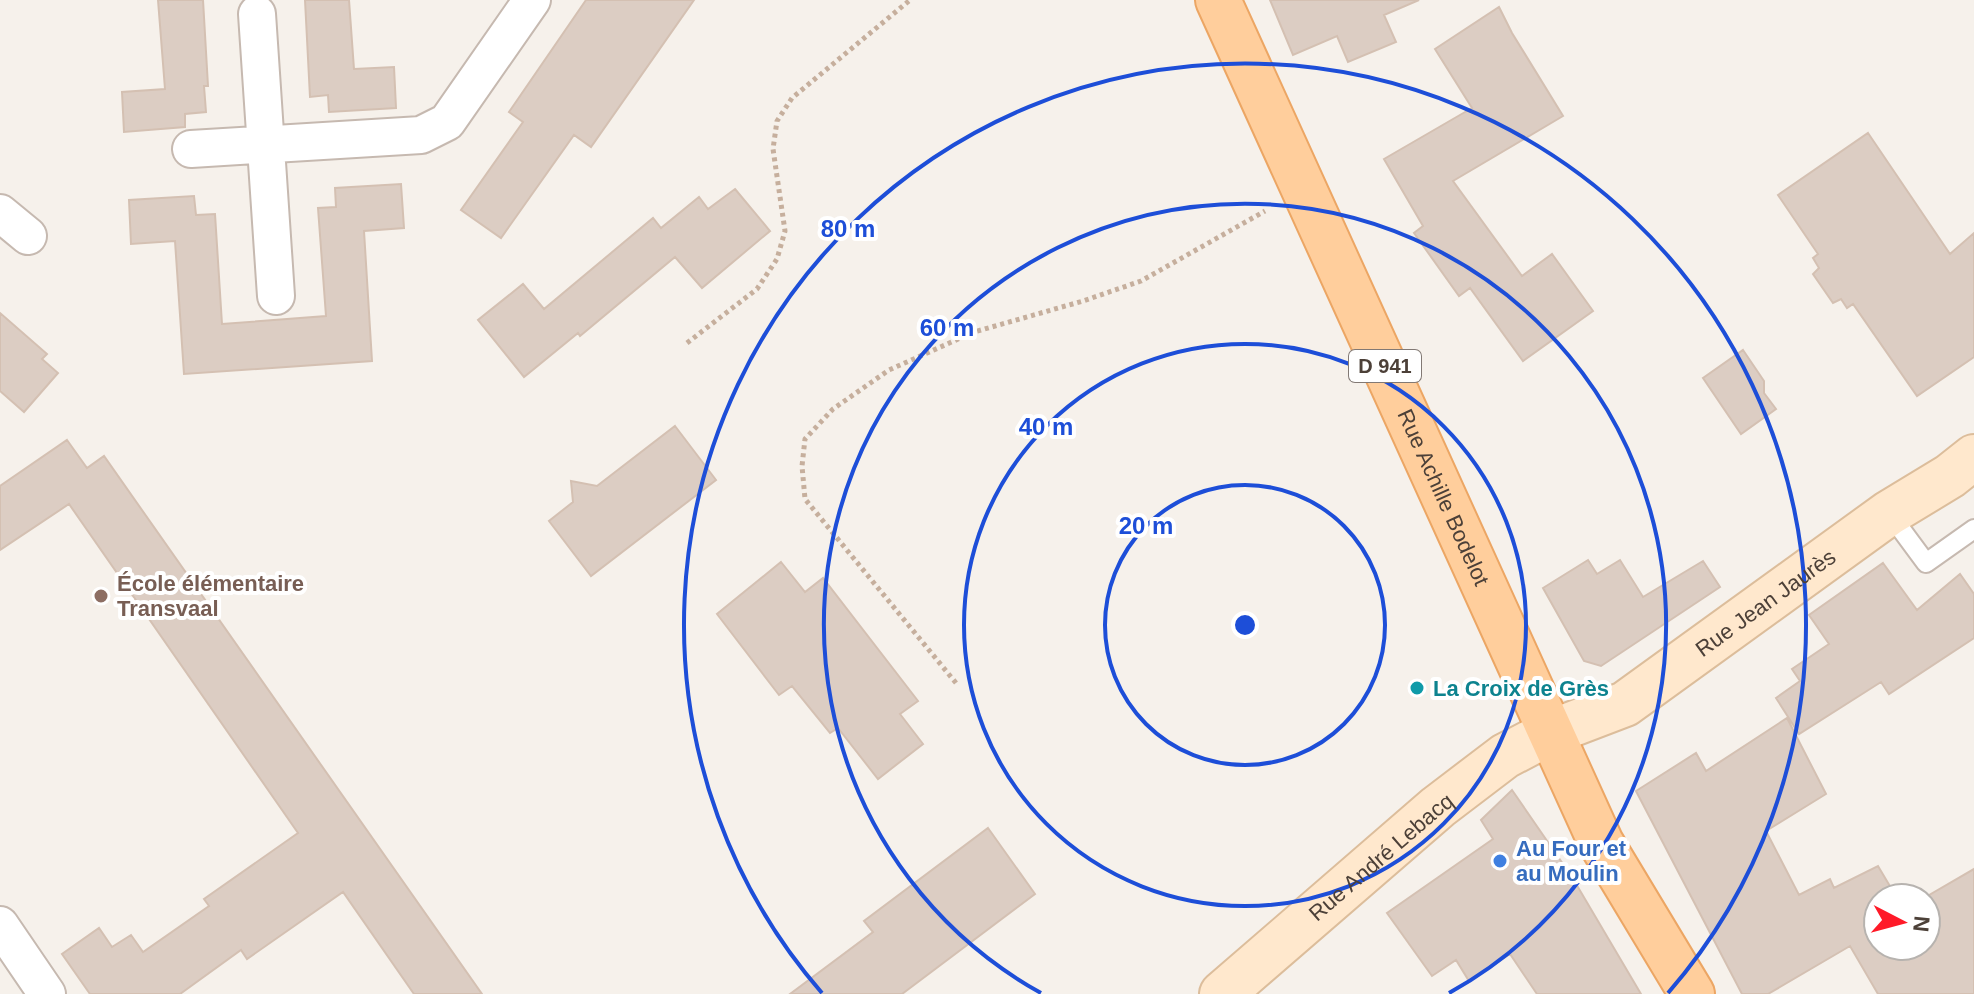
<svg xmlns="http://www.w3.org/2000/svg" width="1974" height="994" font-family="Helvetica,sans-serif">
	<style>
		.building { fill: #dccdc3; stroke: #d4c0b2; stroke-width: 2 }
		.lines { fill: none; stroke-linecap: round; stroke-linejoin: round }
		.service-casing { stroke: #c6b9b0; stroke-width: 22 }
		.minor-casing { stroke: #c6b9b0; stroke-width: 40 }
		.secondary-casing { stroke: #dcbd9b; stroke-width: 48 }
		.primary-casing { stroke: #eca664; stroke-width: 48 }
		.path { stroke: #c6af9d; stroke-width: 5; stroke-dasharray: 4 4; stroke-linecap: butt }
		.service { stroke: #fff; stroke-width: 18 }
		.minor { stroke: #fff; stroke-width: 36 }
		.secondary { stroke: #ffe8cd; stroke-width: 44 }
		.primary { stroke: #ffce9c; stroke-width: 44 }
		.ring { fill: none; stroke: #1d4ed8; stroke-width: 4 }
		.education-dot { fill: #8d6e63; stroke: #fff; stroke-width: 3 }
		.culture-dot { fill: #0f9aa8; stroke: #fff; stroke-width: 3 }
		.shop-dot { fill: #3f7fe0; stroke: #fff; stroke-width: 3 }
		.labels { text-anchor: middle; stroke-width: 8; stroke-linejoin: round; paint-order: stroke }
		.shield { fill: #fff; stroke: #827974; stroke-width: 2 }
		.shield-label { font-size: 20px; font-weight: bold; fill: #4c4038 }
		.street-label { font-size: 22px; fill: #4c4038; stroke: #fff }
		.education-label { font-size: 22px; font-weight: bold; fill: #785e54; stroke: #fff; text-anchor: start }
		.culture-label { font-size: 22px; font-weight: bold; fill: #0d838f; stroke: #fff; text-anchor: start }
		.shop-label { font-size: 22px; font-weight: bold; fill: #366cbe; stroke: #fff; text-anchor: start }
		.centre { fill: #1d4ed8; stroke: #fff; stroke-width: 4 }
		.ring-label { font-size: 24px; text-anchor: middle; font-weight: bold; fill: #1d4ed8; stroke: #fff; stroke-width: 8; stroke-linejoin: round; paint-order: stroke }
	</style>
	<rect width="100%" height="100%" fill="#f6f1eb"/>
	<path class="building" d="M158 0H203L208 86H204L206 112 185 114V127L124 132 122 92 165 89Z
		M305 0H349L354 69 394 67 396 108 329 112 328 95 310 97Z
		M586 0H694L591 147 574 135 501 238 461 210 523 122 509 112Z
		M1270 0H1419L1384 15 1396 42 1348 62 1337 36 1293 55Z
		M1499 7 1512 33 1563 116 1453 181 1522 276 1552 254 1593 311 1523 361 1470 288 1459 296 1414 233 1423 226 1384 159 1472 108 1435 49Z
		M1868 133 1950 254 1974 233V357L1917 396 1853 304 1847 308 1841 299 1833 303 1813 274 1819 268 1813 258 1818 254 1778 195Z
		M401 184 404 228 364 231 372 361 184 374 175 241 131 244 129 200 194 196 196 215 215 214 222 324 326 316 318 208 336 207 335 188Z
		M735 189 770 231 702 288 675 257 580 336 578 333 524 377 478 320 523 284 544 309 653 218 661 228 699 197 708 209Z
		M0 313 47 354 42 359 58 373 24 412 0 391Z
		M1743 350 1764 381V393L1776 409 1741 434 1703 378Z
		M675 426 716 480 591 576 549 521 573 502 571 481 597 486Z
		M67 440 87 468 104 456 482 994H414L343 892 247 959 241 950 180 994H90L62 954 99 928 112 947 131 935 143 952 209 906 204 899 298 833 69 504 0 550V486Z
		M1588 560 1597 574 1620 560 1643 597 1703 561 1720 587 1601 666 1584 661 1543 588Z
		M781 562 805 592 823 578 918 701 900 714 923 744 878 779 838 728 830 733 792 686 779 695 717 614Z
		M1883 563 1917 610 1960 574 1974 594V638L1889 694 1881 682 1799 734 1776 698 1800 681 1792 669 1829 644 1809 615Z
		M1787 718 1826 794 1766 831 1799 895 1830 879 1834 888 1878 866 1897 898H1878V946H1926L1924 898 1974 869V994H1878L1850 946 1768 994H1742L1636 791 1696 753 1706 771Z
		M1512 790 1572 877 1641 994H1537L1510 954 1469 981 1456 960 1432 976 1387 913 1493 839 1481 820Z
		M988 828 1035 894 902 994H790L873 932 864 921Z"/>
	<g class="lines">
		<defs>
			<path id="service" d="M1889 513 1926 563 1974 529"/>
			<path id="minor" d="M257 14 276 296
				M191 149 421 135 447 122 532 0
				M0 213 28 236
				M0 925 47 994"/>
			<g id="secondary">
				<path id="s1" d="M1222 994 1438 807 1505 756 1549 733 1625 704 1889 513 1950 476 1974 457"/>
			</g>
			<g id="primary">
				<path id="s2" d="M1218 0 1601 843 1692 994"/>
			</g>
		</defs>
		<use href="#service" class="service-casing"/>
		<use href="#minor" class="minor-casing"/>
		<use href="#secondary" class="secondary-casing"/>
		<use href="#primary" class="primary-casing"/>
		<path class="path" d="M687 343 757 289 777 259 785 231 773 149 777 121 792 98 910 0
			M956 683 805 499 802 466 805 439 833 409 889 370 974 332 1083 301 1141 281 1265 211"/>
		<use href="#service" class="service"/>
		<use href="#minor" class="minor"/>
		<use href="#secondary" class="secondary"/>
		<use href="#primary" class="primary"/>
	</g>
	<g class="ring">
		<circle cx="1245" cy="625" r="140"/>
		<circle cx="1245" cy="625" r="281"/>
		<path d="M1041 993A421 421 0 1 1 1449 993"/>
		<path d="M822 993A561 561 0 1 1 1668 993"/>
	</g>
	<circle class="education-dot" cx="101" cy="596" r="8"/>
	<circle class="culture-dot" cx="1417" cy="688" r="8"/>
	<circle class="shop-dot" cx="1500" cy="861" r="8"/>
	<g class="labels">
		<rect class="shield" x="1349" y="350" width="72" height="32" rx="6"/>
		<g class="shield-label">
			<text x="1385" y="373">D 941</text>
		</g>
		<g class="street-label">
			<text dy="8" stroke="none"><textPath href="#s2" startOffset="546">Rue Achille Bodelot</textPath></text>
			<text dy="8" stroke="none"><textPath href="#s1" startOffset="674">Rue Jean Jaurès</textPath></text>
			<text dy="8" stroke="none"><textPath href="#s1" startOffset="210">Rue André Lebacq</textPath></text>
		</g>
		<g class="education-label">
			<text x="117" y="591">École élémentaire<tspan x="117" dy="25">Transvaal</tspan></text>
		</g>
		<g class="culture-label">
			<text x="1433" y="696">La Croix de Grès</text>
		</g>
		<g class="shop-label">
			<text x="1516" y="856">Au Four et<tspan x="1516" dy="25">au Moulin</tspan></text>
		</g>
	</g>
	<circle cx="1245" cy="625" r="12" class="centre"/>
	<g class="ring-label">
		<text x="848" y="237">80 m</text>
		<text x="947" y="336">60 m</text>
		<text x="1046" y="435">40 m</text>
		<text x="1146" y="534">20 m</text>
	</g>
	<g transform="translate(1902 922) rotate(96)"><circle r="38" fill="#ffffff" stroke="#b7b3af" stroke-width="2"/>
	<path d="M0-6L14 30L0 20L-14 30Z" fill="#ff1a28"/>
	<text y="-12" font-size="22" font-weight="bold" text-anchor="middle" fill="#4c4038">N</text>
	</g>
</svg>
